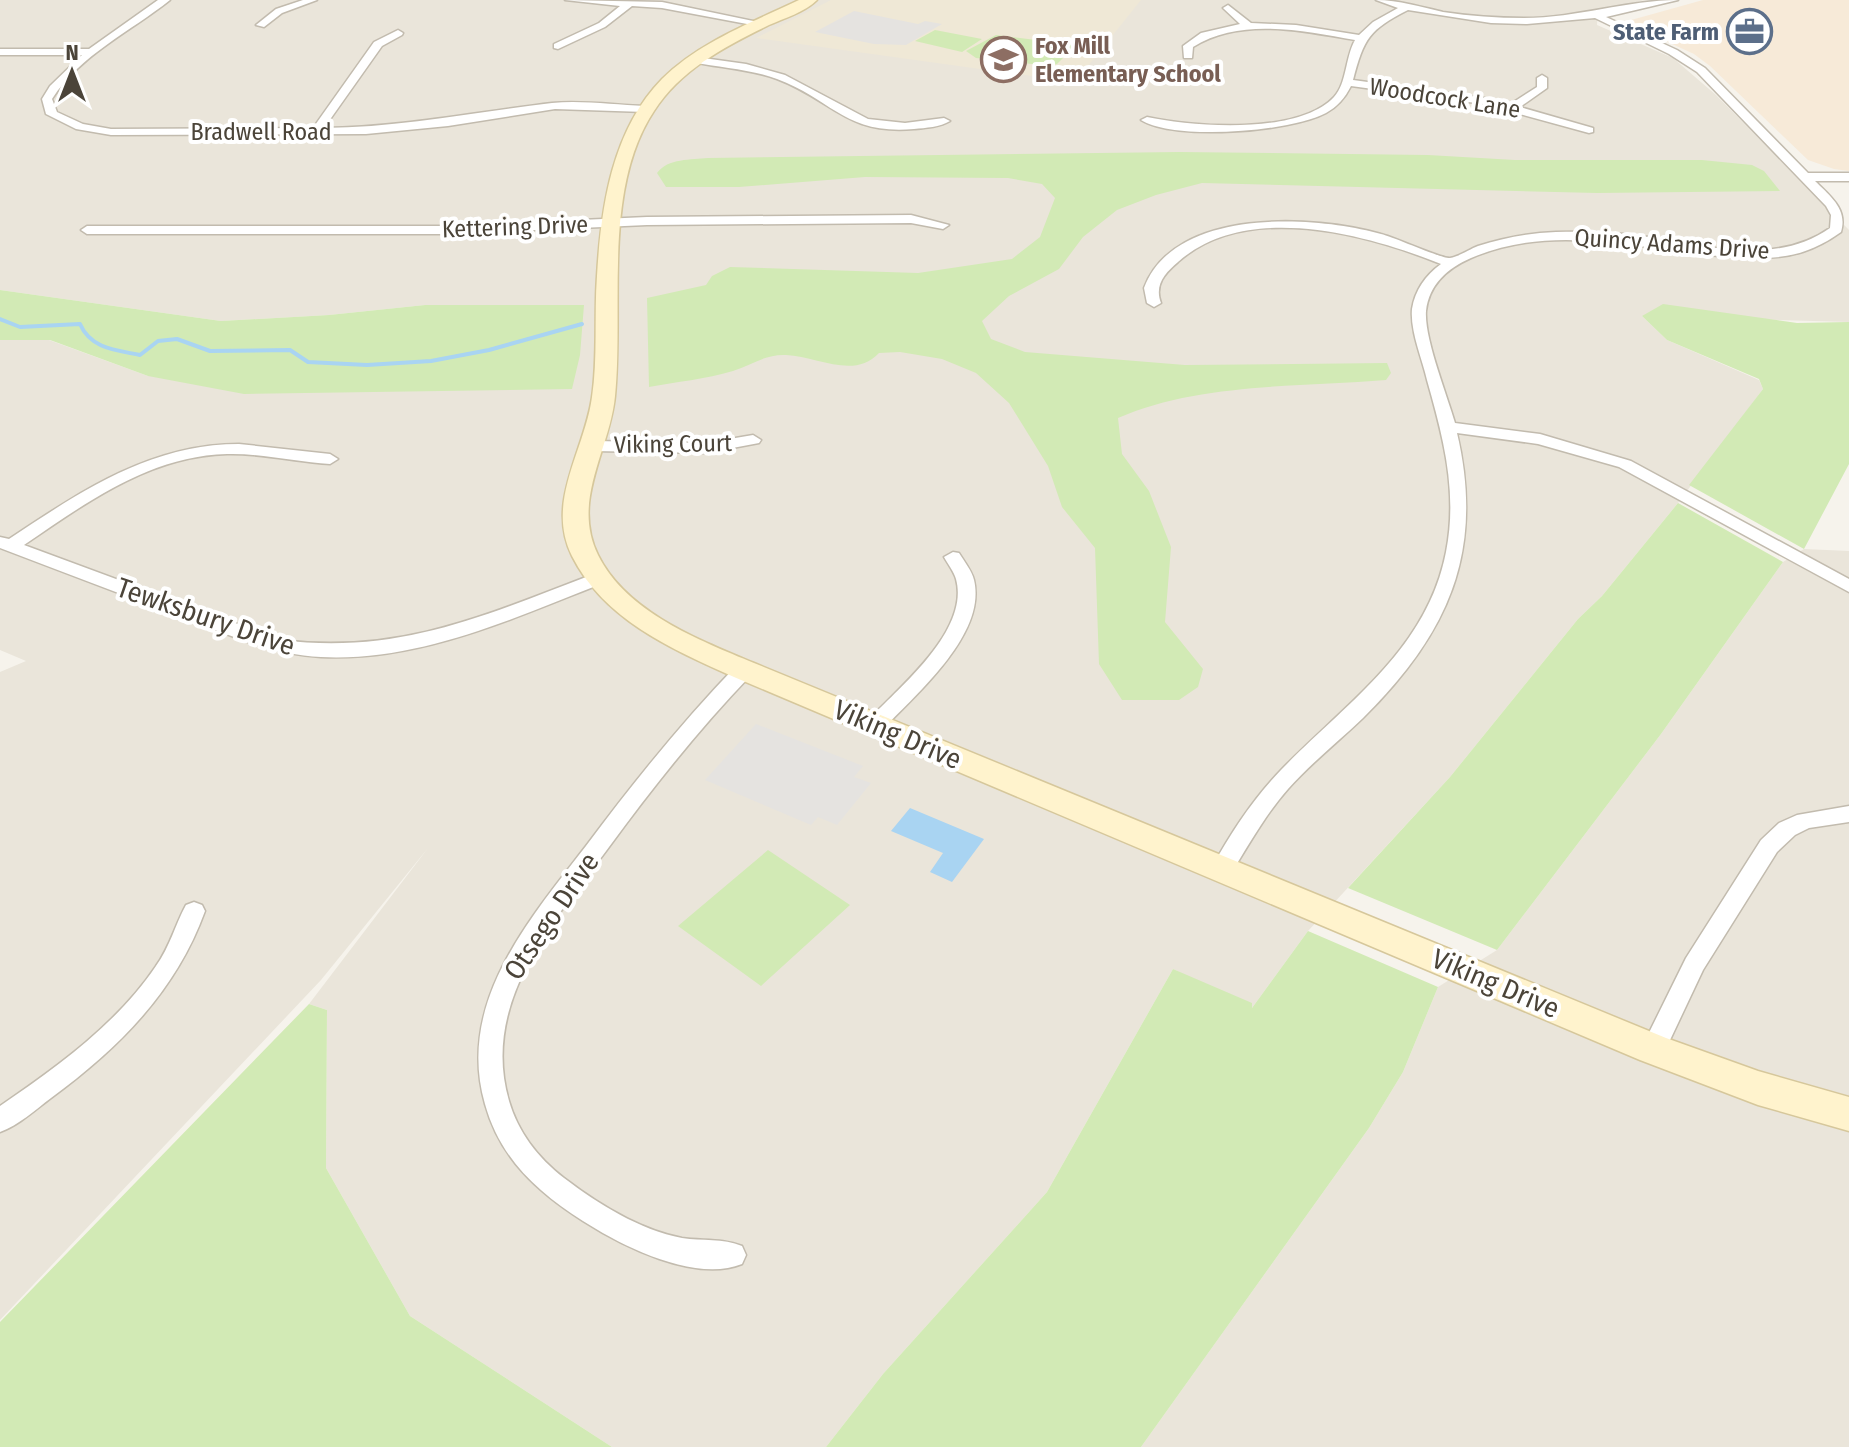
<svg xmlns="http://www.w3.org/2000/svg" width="1849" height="1447" font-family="'Fira Sans Condensed',sans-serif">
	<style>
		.residential { fill: #eae5da }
		.commercial { fill: #f7ead8 }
		.education { fill: #efe8d6 }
		.green { fill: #d2eab5 }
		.parking { fill: #e5e3e0 }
		.water { fill: #a9d4f2 }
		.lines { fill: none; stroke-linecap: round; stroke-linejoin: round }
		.stream { stroke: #a9d4f2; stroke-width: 4 }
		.street-casing { stroke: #c2bbae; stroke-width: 3 }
		.secondary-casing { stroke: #d6c79b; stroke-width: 3 }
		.street { fill: #fff; fill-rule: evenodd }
		.secondary { fill: #fff3cd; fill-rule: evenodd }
		.labels { text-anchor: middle; stroke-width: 8; stroke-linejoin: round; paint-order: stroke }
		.far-service-label { font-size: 24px; font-weight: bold; fill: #4e5e75; stroke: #fff; text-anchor: end }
		.far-education-label { font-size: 24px; font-weight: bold; fill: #785e54; stroke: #fff; text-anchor: start }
		.far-street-label { font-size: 24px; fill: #4b4439; stroke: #fff }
		.street-label { font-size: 28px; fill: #4b4439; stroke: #fff }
	</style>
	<rect width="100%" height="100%" fill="#f6f3ec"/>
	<path class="residential" d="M0 0H1645L1598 11 1597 25 1673 58 1716 95 1849 230V322L1642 316 1667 340 1759 380 1763 389 1678 503 1602 596 1578 619 1450 777 1308 931 1252 1008 1173 969 1047 1192 883 1374 826 1447H612L410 1316 326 1168 327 1010 309 1004 428 848 321 980 0 1320V672L26 661 0 650V340H49L148 376 584 306 425 305 329 315 221 321 0 290Z
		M1804 549 1849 551V1447H1141L1369 1128 1403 1072 1438 987 1497 950 1661 734 1783 562Z"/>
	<path class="commercial" d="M1703 0H1849V171L1834 169 1808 160 1710 66 1694 54 1624 22Z"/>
	<path class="education" d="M831 0H1141L1075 82 756 38Z"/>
	<path class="green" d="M935 30 982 39 962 52 915 41Z
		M996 35 1076 45 1057 64 1050 66 976 58 966 51Z
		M1179 152 1428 155 1515 160H1702L1752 165 1764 171 1780 191 1597 193 1202 183 1156 195 1117 210 1083 237 1059 269 1009 296 982 321 991 339 1025 352 1185 365 1387 363 1391 373 1386 380C1300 387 1197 383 1118 418L1122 454 1149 491 1171 547 1165 622 1203 669 1198 687 1179 700H1122L1099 664 1095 548 1062 507 1048 466 1009 403 976 373 942 359 900 352 879 353C854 380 817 356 786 355 765 354 752 365 733 371 706 379 676 382 649 387L647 298 706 285 712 276 730 267 918 273 1012 259 1040 237 1055 198 1042 184 1008 178 865 177 739 187H666L657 173C668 158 691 160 708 158Z
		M0 290 221 321 329 315 425 305H584L580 355 572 389 244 394 148 376 50 340H0Z
		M1663 304 1797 323 1849 322V464L1804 549 1689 485 1763 389 1759 379 1667 340 1642 316Z
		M1678 503 1783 562 1661 734 1497 950 1348 888 1450 777 1578 619 1602 596Z
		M768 850 850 905 761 986 678 926Z
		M1308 931 1438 987 1403 1072 1369 1128 1141 1447H826L883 1374 1047 1192 1173 969 1252 1003V1008Z
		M309 1004 327 1010 326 1168 410 1316 612 1447H0V1322Z"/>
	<path class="parking" d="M854 11 918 24 925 21 942 24 906 45 874 44 815 32Z
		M756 724 863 766 854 777 871 783 837 825 818 817 811 825 705 780Z"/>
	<path class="water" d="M910 808 984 839 952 882 930 872 943 853 891 831Z"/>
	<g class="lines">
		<path class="stream" d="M0 319 20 327 80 324C91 349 116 350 140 355L158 341 177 339 210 351 290 350 308 362 367 365 431 361 489 350 582 324"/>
		<defs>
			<path id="street" d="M158 0H170C130 32 81 54 52 99L57 112 83 124 111 129 313 128 374 42 398 30 403 33 402 35 382 46 324 128C402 127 475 112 552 103 582 100 615 105 645 106L651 109 645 112 555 109 448 126 366 134 111 135 76 129 46 114 42 99 50 86 82 55H0V49H89Z
				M303 0H317L282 13 264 27 256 25 276 9Z
				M565 0 662 2 768 24 763 27 662 8 632 6 605 27 558 49 554 48V44L599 23 620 6Z
				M1376 0C1399 0 1421 7 1443 12 1470 16 1497 18 1524 18 1577 18 1628 0 1678 0L1606 17 1677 50 1705 68 1808 173H1849V181H1815C1830 196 1848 209 1841 232 1816 250 1792 258 1761 258 1663 259 1567 217 1471 258 1448 268 1429 284 1426 311 1424 338 1447 395 1455 423L1540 434 1631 461 1849 579V592L1619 467 1538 444 1457 433C1485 552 1448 634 1363 718 1338 742 1311 763 1288 789 1265 815 1248 846 1230 875L1222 877 1214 875 1211 869C1230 834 1253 799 1281 770 1346 703 1427 650 1446 552 1458 492 1443 436 1427 380 1422 358 1410 331 1412 309 1415 290 1426 275 1441 264 1366 234 1246 201 1178 262 1165 273 1154 285 1161 303L1154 307 1147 303 1144 288C1174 207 1315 215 1381 234 1394 237 1442 259 1450 258 1458 257 1470 249 1478 246 1503 238 1529 233 1556 232 1584 231 1613 232 1641 236 1703 245 1775 267 1830 228L1831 215 1826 206 1697 72 1669 54 1595 18 1527 24 1491 23 1408 10C1369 30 1364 38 1353 80L1484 98 1509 105 1537 87V78L1542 75 1547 78V88L1520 107 1593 128V132L1589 133 1483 104 1351 86C1345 98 1337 107 1326 113 1291 132 1174 141 1141 120L1147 117C1194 127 1298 135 1334 97 1347 83 1345 58 1355 40 1302 31 1241 17 1193 47L1192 58H1184L1183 46 1201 33 1240 24 1223 8 1228 5 1251 23 1296 25 1359 35 1373 22 1398 8Z
				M696 57 746 64 785 75 868 119 905 123 944 118 950 121C940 127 926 128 914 129 845 135 833 100 777 79 750 69 721 68 692 62V58Z
				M911 215 949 225 943 229 911 223 647 225 447 234H87L81 230 87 226H447L647 217Z
				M753 435 761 440 759 443 706 453 593 451 585 446 593 441 706 443Z
				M239 444 330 454 338 459 330 464C296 462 261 453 227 454 149 456 86 503 24 545L281 640C399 655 486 615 594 574H606L609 578 606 582C516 617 420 662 321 657 272 655 227 634 182 617 121 594 60 571 0 548V537L9 539C80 492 150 444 239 444Z
				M953 552 959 553C964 561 972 571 974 580 987 634 916 694 883 729H869L866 724 869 719C900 687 970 630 956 579 954 572 948 564 944 557Z
				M744 664 751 665 754 670 751 675C699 729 653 787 609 847 554 921 480 1002 509 1101 518 1132 538 1158 564 1178 598 1204 640 1230 682 1238 702 1241 723 1238 742 1246L746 1255 742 1264C695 1283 622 1246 583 1221 537 1192 500 1158 485 1104 456 1004 528 921 586 846 633 783 682 722 737 665Z
				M1849 806V822L1809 828 1795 835 1777 852 1703 970 1662 1057 1653 1060 1644 1057 1641 1049 1686 958 1761 840 1779 823 1797 815Z
				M194 902 202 905 205 911C176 991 119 1048 51 1098 35 1110 19 1125 0 1132V1106C57 1067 117 1024 156 966 170 947 175 925 186 905Z"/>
			<path id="secondary" d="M799 0H817C805 12 785 18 769 25 726 46 681 69 654 111 602 189 624 308 615 396 610 450 571 500 598 555 626 612 699 640 754 663L1666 1038 1758 1071 1849 1097V1131L1758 1105 1640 1060 734 677C672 649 604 620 572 556 545 502 585 450 592 397 598 358 594 316 597 276 601 207 612 130 662 79 699 42 753 22 799 0Z"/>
		</defs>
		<use href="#street" class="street-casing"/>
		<use href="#secondary" class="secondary-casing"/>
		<use href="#street" class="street"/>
		<use href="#secondary" class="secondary"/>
	</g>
	<defs>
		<symbol id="office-ring" viewBox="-11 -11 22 22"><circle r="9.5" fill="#fff" stroke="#5c6f8a" stroke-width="1.5"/><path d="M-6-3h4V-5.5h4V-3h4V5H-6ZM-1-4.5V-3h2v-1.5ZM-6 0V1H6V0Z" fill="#5c6f8a"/></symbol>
		<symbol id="school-ring" viewBox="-11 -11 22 22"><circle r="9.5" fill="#fff" stroke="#8d6e63" stroke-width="1.5"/><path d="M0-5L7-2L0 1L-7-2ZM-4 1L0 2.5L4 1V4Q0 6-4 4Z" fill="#8d6e63"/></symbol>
	</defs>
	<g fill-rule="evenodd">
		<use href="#office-ring" x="1724" y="6" width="51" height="51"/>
		<use href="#school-ring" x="978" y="34" width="51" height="51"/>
	</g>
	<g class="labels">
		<g class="far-service-label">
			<text x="1719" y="40">State Farm</text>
		</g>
		<g class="far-education-label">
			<text x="1035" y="54">Fox Mill<tspan x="1035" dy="28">Elementary School</tspan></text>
		</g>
		<g class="far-street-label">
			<text transform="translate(1445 98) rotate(9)" y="8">Woodcock Lane</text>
			<text x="261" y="140">Bradwell Road</text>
			<text transform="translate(515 227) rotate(-2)" y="8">Kettering Drive</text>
			<text transform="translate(1672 244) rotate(4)" y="8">Quincy Adams Drive</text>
			<text transform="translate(673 444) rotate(-1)" y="8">Viking Court</text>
		</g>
		<g class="street-label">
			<text transform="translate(206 616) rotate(19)" y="10">Tewksbury Drive</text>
			<text transform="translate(898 734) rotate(23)" y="10">Viking Drive</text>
			<text transform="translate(551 916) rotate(-56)" y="10">Otsego Drive</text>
			<text transform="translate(1496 983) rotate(23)" y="10">Viking Drive</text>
		</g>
	</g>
	<g transform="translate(72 72)" stroke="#ffffff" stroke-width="6" paint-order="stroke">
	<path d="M0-6L14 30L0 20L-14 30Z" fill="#4b4439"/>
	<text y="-12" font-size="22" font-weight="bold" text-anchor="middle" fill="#4b4439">N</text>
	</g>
</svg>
